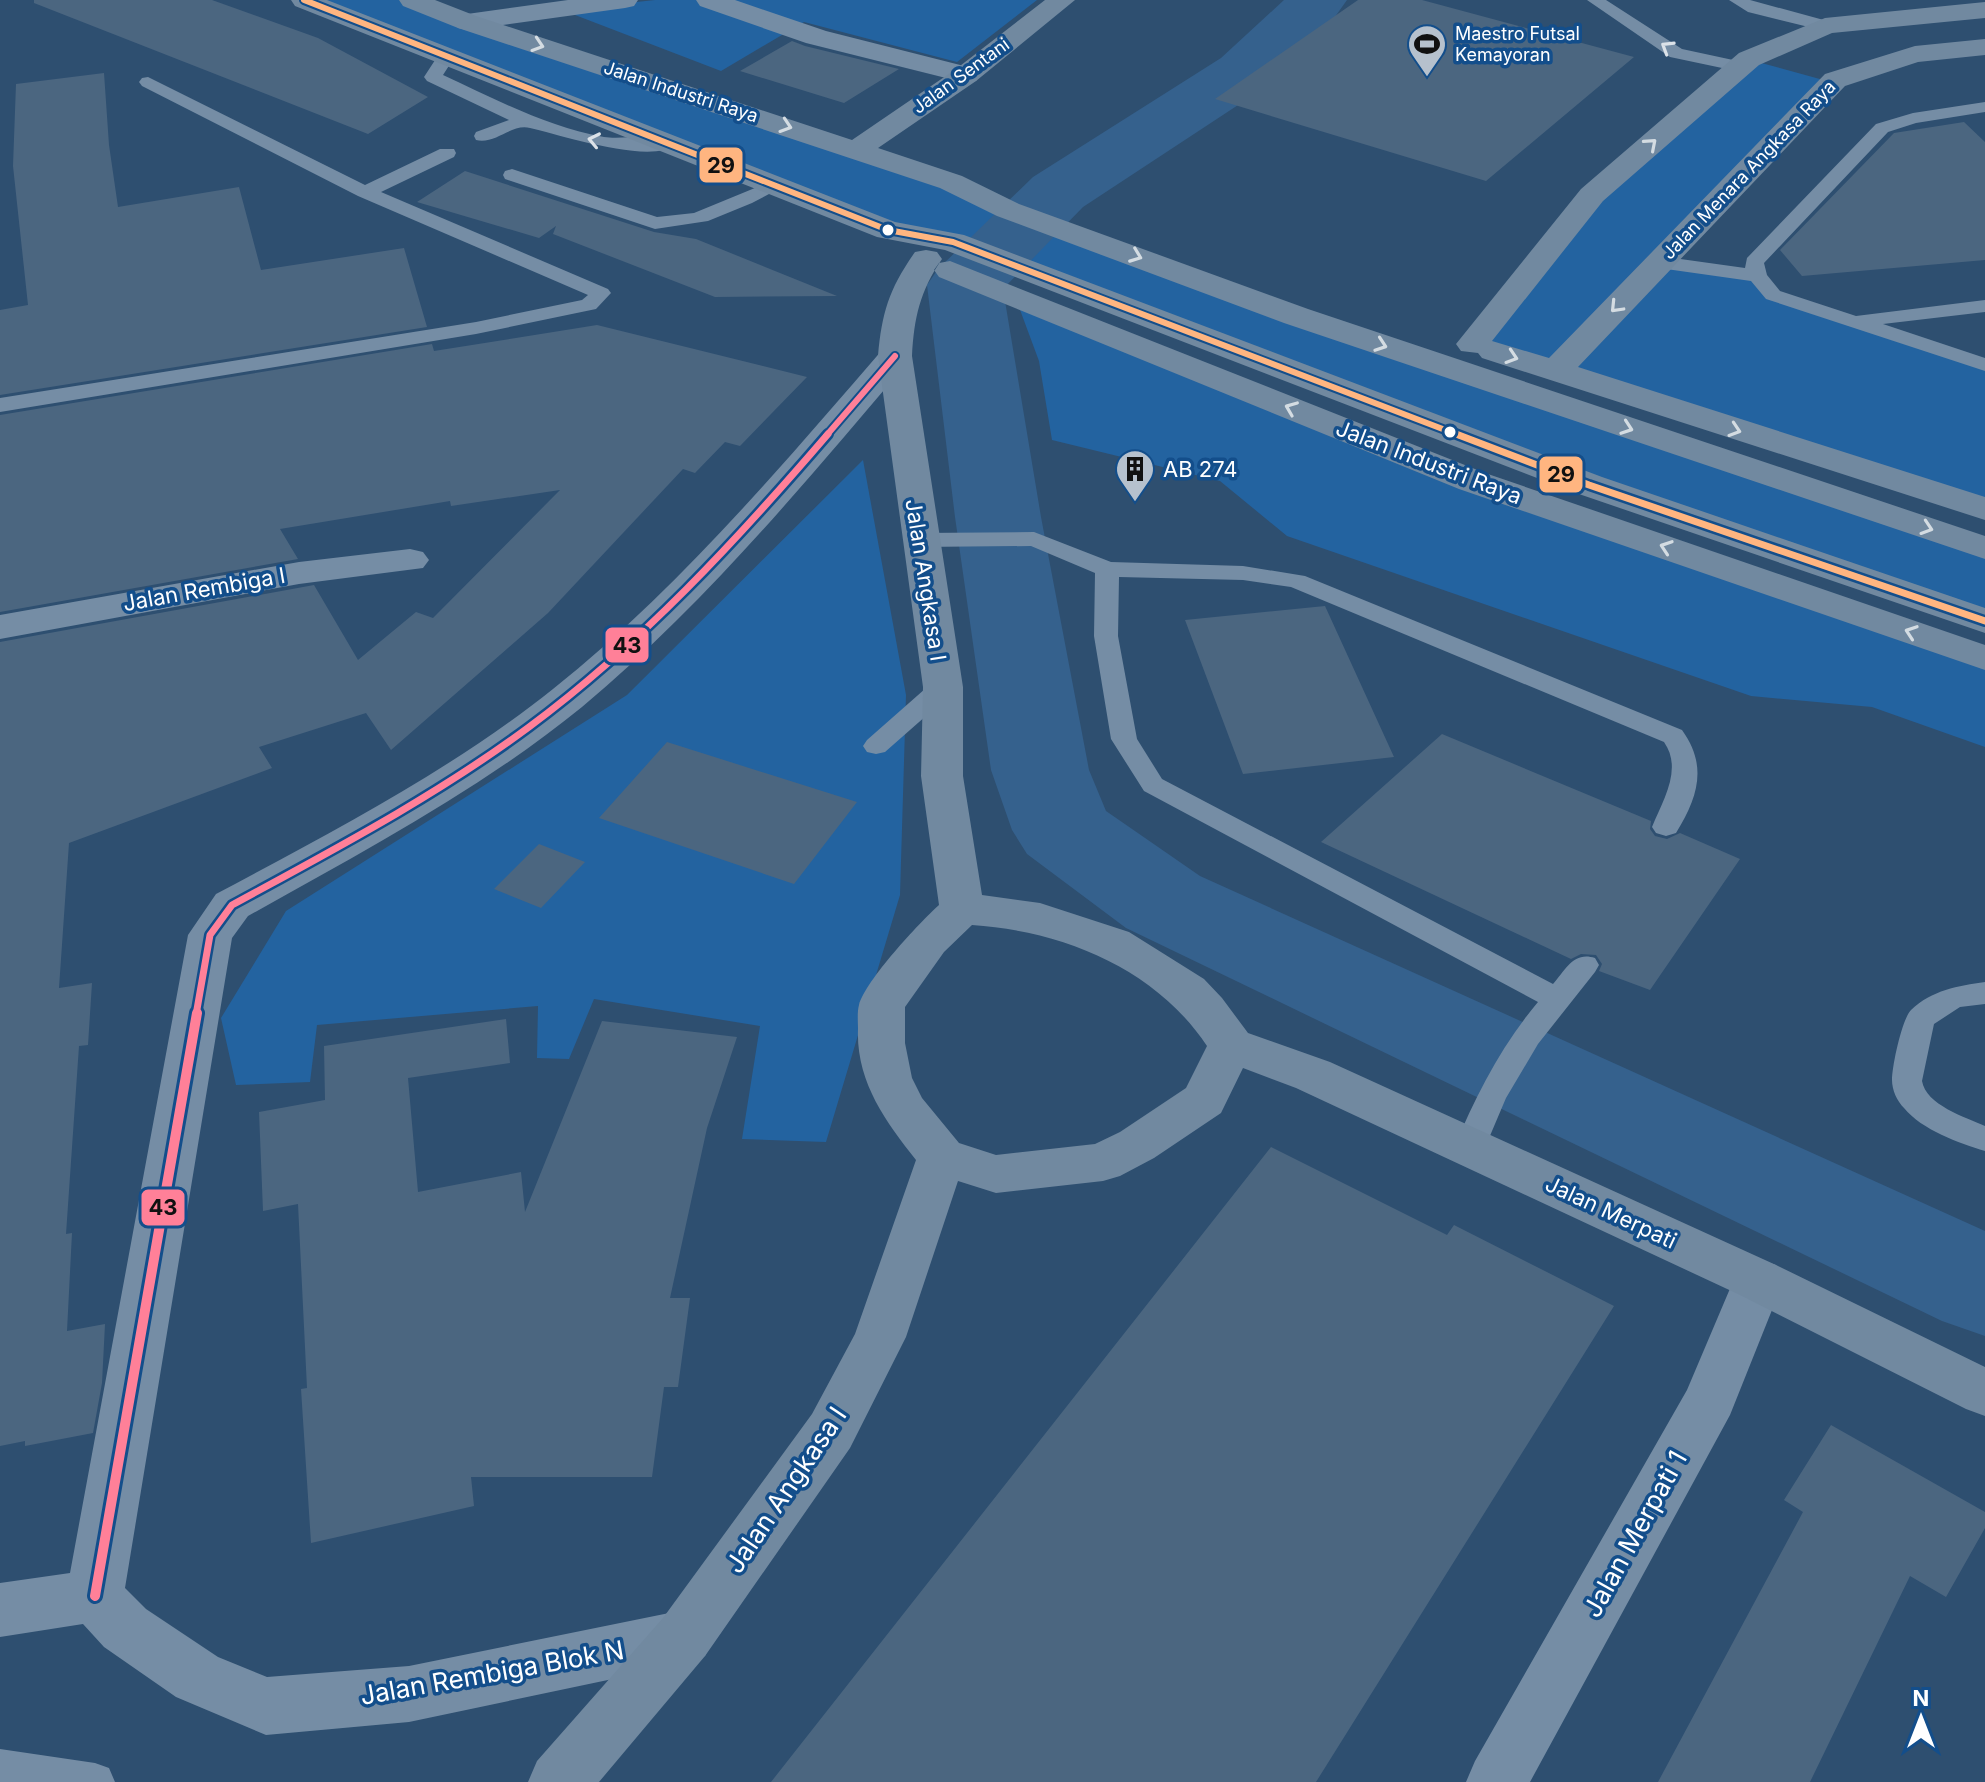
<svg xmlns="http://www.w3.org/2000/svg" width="1985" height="1782" font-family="Inter,sans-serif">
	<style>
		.green { fill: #2363a0 }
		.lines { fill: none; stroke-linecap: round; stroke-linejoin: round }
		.river { fill: #35618d; fill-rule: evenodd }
		.building { fill: #4b6680 }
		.lane { fill: #758da5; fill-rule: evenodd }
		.street { fill: #758da5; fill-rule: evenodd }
		.secondary { fill: #7189a0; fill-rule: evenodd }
		.bus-1-far1-casing { stroke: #134e8b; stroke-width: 10 }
		.bus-1-casing { stroke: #134e8b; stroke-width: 12 }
		.bus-2-far2-casing { stroke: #134e8b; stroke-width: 10 }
		.bus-2-far1-casing { stroke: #134e8b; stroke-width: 12 }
		.bus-2-casing { stroke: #134e8b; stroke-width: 16 }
		.bus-1-far1 { stroke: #ffb580; stroke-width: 6 }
		.bus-1 { stroke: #ffb580; stroke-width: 7 }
		.bus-2-far2 { stroke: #ff8098; stroke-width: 6 }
		.bus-2-far1 { stroke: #ff8098; stroke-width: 7 }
		.bus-2 { stroke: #ff8098; stroke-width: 10 }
		.oneway { stroke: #d4dce2 }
		.oneway2 { stroke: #dce2e8 }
		.bus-dot { fill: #fff; stroke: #134e8b; stroke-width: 3 }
		.labels { text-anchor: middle; stroke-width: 7; stroke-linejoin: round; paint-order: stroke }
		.far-poi-label { font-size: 18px; fill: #fff; stroke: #134e8b; text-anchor: start }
		.far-street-label { font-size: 18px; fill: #fff; stroke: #134e8b }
		.street-label { font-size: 22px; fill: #fff; stroke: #134e8b }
		.poi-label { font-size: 22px; fill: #fff; stroke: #134e8b; text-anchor: start }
		.near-street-label { font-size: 26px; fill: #fff; stroke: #134e8b }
		.line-badge { stroke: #134e8b; stroke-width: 3 }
		.pale-badge-label { font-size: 22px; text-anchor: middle; font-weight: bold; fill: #111 }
	</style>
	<rect width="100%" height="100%" fill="#2e4f70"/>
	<path class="green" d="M304 0H412L1008 210 1985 548V620L926 236Z
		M655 0H1037L957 62 804 22 721 71 562 10Z
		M1754 61 1827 81 1660 262 1756 277 1772 295 1985 369V511L1473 344 1592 195Z
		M1016 299 1985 660V747L1872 707 1751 696 1287 536 1220 481 1052 440 1039 361Z
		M863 460 906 695 900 895 826 1142 742 1139 760 1026 594 999 569 1059 537 1058 538 1006 317 1025 310 1082 236 1085 221 1018 286 911 627 695Z"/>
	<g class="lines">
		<path class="river" d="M1284 0H1347L1322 35 1267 86 1083 207 1003 289 1041 517 1089 770 1106 811 1200 876 1985 1231V1336L1942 1321 1126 928 1027 854 1012 830 991 770 955 517 927 285 938 269 1033 177 1221 58Z"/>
	</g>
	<path class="building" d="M34 0H212L318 38 428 97 368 134 34 3Z
		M1358 0H1422L1634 57 1486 181 1215 99Z
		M792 41 805 46 899 69 844 103 740 71Z
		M104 73 109 145 118 207 239 187 261 270 404 248 427 327 0 395V310L28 305 13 166 16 84Z
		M1964 122 1985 142V260L1802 276 1780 250 1894 133Z
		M465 171 654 232 696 239 837 296 715 297 553 234 556 226 539 238 417 202Z
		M597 325 807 377 740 446 725 442 695 473 683 469 548 613 391 750 366 713 259 747 272 768 69 843 59 988 92 983 88 1045 79 1046 66 1234 72 1233 67 1331 105 1324 102 1383 93 1433 25 1446V1441L0 1446V642L314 585 358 660 416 612 433 618 560 490 451 506 450 501 280 529 298 559 0 612V415L432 344 434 351Z
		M1325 606 1394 757 1243 774 1185 620Z
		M1442 734 1651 821 1650 829 1655 836 1667 839 1680 833 1740 859 1650 990 1599 971 1602 964 1596 955 1581 954 1571 959 1321 842Z
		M667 742 857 802 794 884 599 818Z
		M539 844 585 862 541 908 494 889Z
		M506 1019 510 1063 408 1078 418 1192 521 1172 525 1212 602 1021 737 1037 707 1128 670 1298H690L678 1387H664L652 1477H471L474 1506 311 1543 301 1389 307 1388 298 1204 263 1211 259 1112 325 1100 324 1046Z
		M1271 1147 1447 1235 1454 1225 1614 1306 1316 1782H771Z
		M1831 1425 1985 1512V1528L1946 1597 1910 1576 1810 1782H1658L1803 1512 1784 1500Z"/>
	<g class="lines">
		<path class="lane" d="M1587 0H1606L1682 49 1747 63 1750 67 1741 72 1670 57Z
			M1729 0H1750L1831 22 1834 26 1825 31 1748 12Z
			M445 53 454 58 443 75C495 99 547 127 604 137 621 140 664 132 675 144 654 166 557 134 530 128 512 123 495 145 476 140L474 136 476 132 509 120 427 81 424 77 439 54Z
			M148 77 365 185 440 149H454L456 153 454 157 381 192 608 289 611 293 596 309 476 334 0 412V398L476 322 582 300 588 295 358 196 142 86 139 82 142 78Z
			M1985 102V112L1916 123 1888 132 1764 263 1767 275 1780 291 1856 316 1985 300V312L1883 324 1985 358V371L1766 299 1751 281 1659 268 1649 262 1659 256 1745 268 1747 258 1876 124 1913 113Z
			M512 169 657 217 694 213 774 180 784 186 752 203 708 221 655 229 505 179 503 175 505 171Z
			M1034 532 1111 562 1243 566 1305 576 1682 730C1708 766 1698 797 1676 833L1666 836 1656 833 1652 827C1663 800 1683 769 1664 742L1291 587 1243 580 1119 577 1118 636 1137 739 1162 779 1553 984C1566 969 1574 951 1595 958L1599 965 1595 972 1538 1044 1506 1098 1481 1157 1470 1160 1459 1157 1454 1148C1476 1095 1501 1046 1538 1002L1144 791 1111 739 1094 636 1095 573 1031 546 919 547 911 545 907 540 911 535 919 533Z
			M943 679 952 681 956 687 952 693 885 752 876 754 867 752 863 746 867 740 934 681Z
			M1985 982V1004L1960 1007 1934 1024 1922 1081C1926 1105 1965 1117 1985 1126V1151C1959 1143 1922 1130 1904 1108 1897 1101 1892 1090 1892 1080 1892 1066 1902 1019 1911 1010 1932 990 1958 986 1985 982Z
			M0 1749 95 1763 109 1768 115 1782H0Z"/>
		<path class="street" d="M568 0H638L634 6 625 8 467 30 458 28 454 22 458 16 467 14Z
			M696 0H735L826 31 976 69 980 75 976 81 966 83 806 43 700 6Z
			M895 346 907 349 912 356 907 363C805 483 703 606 582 707 480 790 362 852 248 916L232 938 125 1588 146 1609 218 1657 267 1677 409 1666 684 1610 705 1618 713 1637 705 1656 684 1664 409 1722 266 1735 176 1697 104 1647 83 1624 0 1637V1583L70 1573 188 935 216 894C332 832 450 771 553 689 677 590 780 468 883 349Z
			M410 549 423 552 429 560 423 568 299 584 0 639V615L299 562Z
			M1758 1259 1776 1265 1784 1280 1730 1415 1530 1782H1466L1475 1761 1687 1390 1740 1265Z"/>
		<path class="secondary" d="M291 0H327L895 222 964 235 1602 477 1985 608V633L1576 493 945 250 877 237 295 6Z
			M399 0H435L476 16 852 140 956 69 1045 0H1075L976 81 878 148 962 176 1019 204 1308 309 1985 536V559L1284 323 997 216 940 188 458 28 403 6Z
			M1985 2V18L1832 33 1759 65 1603 201 1492 341 1549 358 1825 74 1915 46 1985 39V55L1918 62 1845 86 1578 367 1985 497V520L1482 358 1478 353 1461 351 1456 344 1581 189 1739 53 1825 18Z
			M926 250 937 252 942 259C920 291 914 318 912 356L963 687V776L982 895 1040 903 1129 932 1204 979 1222 998 1248 1033 1330 1062 1776 1265 1985 1367V1416L1966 1409 1740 1295 1296 1088 1243 1068 1221 1113 1154 1158 1120 1176 1103 1181 996 1193 958 1181 906 1337 850 1448 705 1656 599 1782H528L537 1761 663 1618 812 1414 855 1334 916 1160C885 1121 856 1081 858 1029 858 1022 857 1012 859 1005 866 980 919 923 939 905L921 776 923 687 878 356C882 312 889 289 915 252ZM972 925C1063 931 1155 968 1207 1046L1186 1088 1120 1132 1095 1144 996 1155 959 1143 922 1098 912 1078 905 1043V1007L944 952Z
			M950 261 1485 473 1985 645V670L1459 489 939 277 934 270 939 263Z"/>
		<defs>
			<path id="bus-1-far1" d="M304 0 888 230 953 242 1461 436"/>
			<path id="bus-1" d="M1456 434 1589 485 1985 621"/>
			<path id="bus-2-far2" d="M826 436 895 356"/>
			<path id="bus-2-far1" d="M196 1015 210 935 232 905C333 850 436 796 529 727 641 644 737 540 828 434"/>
			<path id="bus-2" d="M95 1596 197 1013"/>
		</defs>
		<use href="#bus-1-far1" class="bus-1-far1-casing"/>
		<use href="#bus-1" class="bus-1-casing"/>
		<use href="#bus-2-far2" class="bus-2-far2-casing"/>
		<use href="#bus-2-far1" class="bus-2-far1-casing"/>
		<use href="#bus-2" class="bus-2-casing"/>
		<use href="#bus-1-far1" class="bus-1-far1"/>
		<use href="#bus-1" class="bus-1"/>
		<use href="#bus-2-far2" class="bus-2-far2"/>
		<use href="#bus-2-far1" class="bus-2-far1"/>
		<use href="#bus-2" class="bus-2"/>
	</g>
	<defs><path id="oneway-chevron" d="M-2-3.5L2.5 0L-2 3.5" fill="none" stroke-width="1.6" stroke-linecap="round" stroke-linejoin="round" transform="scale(2)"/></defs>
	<g class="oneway">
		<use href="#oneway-chevron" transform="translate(538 45) rotate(18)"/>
		<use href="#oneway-chevron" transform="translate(786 126) rotate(18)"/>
		<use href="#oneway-chevron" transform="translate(1651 144) rotate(-41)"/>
		<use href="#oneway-chevron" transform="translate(1136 256) rotate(21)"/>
		<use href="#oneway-chevron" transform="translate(1616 307) rotate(134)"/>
		<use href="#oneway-chevron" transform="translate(1381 345) rotate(19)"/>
		<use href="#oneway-chevron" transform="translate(1512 357) rotate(18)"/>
		<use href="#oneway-chevron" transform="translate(1291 408) rotate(-158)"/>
		<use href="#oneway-chevron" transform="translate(1627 428) rotate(19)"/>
		<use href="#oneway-chevron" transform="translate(1735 430) rotate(18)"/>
		<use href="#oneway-chevron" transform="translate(1927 528) rotate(18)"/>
		<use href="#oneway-chevron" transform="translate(1666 547) rotate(-161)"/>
		<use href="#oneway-chevron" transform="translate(1911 632) rotate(-161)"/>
	</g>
	<g class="oneway2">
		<use href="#oneway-chevron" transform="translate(1667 47) rotate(-148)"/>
		<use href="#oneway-chevron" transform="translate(594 140) rotate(-168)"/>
	</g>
	<defs>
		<symbol id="stadium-pin" viewBox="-11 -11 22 30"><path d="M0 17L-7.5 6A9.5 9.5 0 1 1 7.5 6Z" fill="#b6c1cd" stroke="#134e8b"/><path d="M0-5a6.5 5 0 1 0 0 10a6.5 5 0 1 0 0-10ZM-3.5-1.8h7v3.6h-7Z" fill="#111"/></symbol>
		<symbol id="building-pin" viewBox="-11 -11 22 30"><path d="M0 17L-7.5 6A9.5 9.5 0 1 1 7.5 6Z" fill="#b6c1cd" stroke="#134e8b"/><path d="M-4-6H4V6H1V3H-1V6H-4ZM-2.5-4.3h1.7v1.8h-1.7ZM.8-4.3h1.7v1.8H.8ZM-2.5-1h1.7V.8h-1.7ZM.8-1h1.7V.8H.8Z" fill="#111"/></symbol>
	</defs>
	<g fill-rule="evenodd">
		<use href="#stadium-pin" x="1405" y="22" width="44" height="60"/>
		<use href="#building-pin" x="1113" y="447" width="44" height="60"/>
	</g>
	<g class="bus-dot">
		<circle cx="888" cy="230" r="7"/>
		<circle cx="1450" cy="432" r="7"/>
	</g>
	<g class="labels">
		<g class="far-poi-label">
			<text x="1455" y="40">Maestro Futsal<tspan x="1455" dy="21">Kemayoran</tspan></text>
		</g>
		<g class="far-street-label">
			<text transform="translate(961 76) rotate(-36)" y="6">Jalan Sentani</text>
			<text transform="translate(681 92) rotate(18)" y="6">Jalan Industri Raya</text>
			<text transform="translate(1749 170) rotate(-46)" y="6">Jalan Menara Angkasa Raya</text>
		</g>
		<g class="street-label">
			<text transform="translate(1429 462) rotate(21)" y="8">Jalan Industri Raya</text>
			<text transform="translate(926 580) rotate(81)" y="8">Jalan Angkasa I</text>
			<text transform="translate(204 589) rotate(-10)" y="8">Jalan Rembiga I</text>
			<text transform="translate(1611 1212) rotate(25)" y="8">Jalan Merpati</text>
		</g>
		<g class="poi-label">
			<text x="1163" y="477">AB 274</text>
		</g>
		<g class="near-street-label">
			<text transform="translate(786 1490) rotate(-56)" y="9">Jalan Angkasa I</text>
			<text transform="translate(1635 1534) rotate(-61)" y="9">Jalan Merpati 1</text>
			<text transform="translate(492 1673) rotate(-10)" y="9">Jalan Rembiga Blok N</text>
		</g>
	</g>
	<g class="line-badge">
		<rect x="698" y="146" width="46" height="38" rx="8" fill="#ffb580"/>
		<rect x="1538" y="455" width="46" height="39" rx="8" fill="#ffb580"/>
		<rect x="604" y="626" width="46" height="38" rx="8" fill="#ff8098"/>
		<rect x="140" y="1188" width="46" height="39" rx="8" fill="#ff8098"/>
	</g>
	<g class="pale-badge-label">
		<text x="721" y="173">29</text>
		<text x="1561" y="482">29</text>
		<text x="627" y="653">43</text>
		<text x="163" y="1215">43</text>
	</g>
	<g transform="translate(1921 1718)" stroke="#134e8b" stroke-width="6" paint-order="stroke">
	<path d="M0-6L14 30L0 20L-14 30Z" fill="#ffffff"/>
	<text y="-12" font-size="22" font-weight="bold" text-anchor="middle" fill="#ffffff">N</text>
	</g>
</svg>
